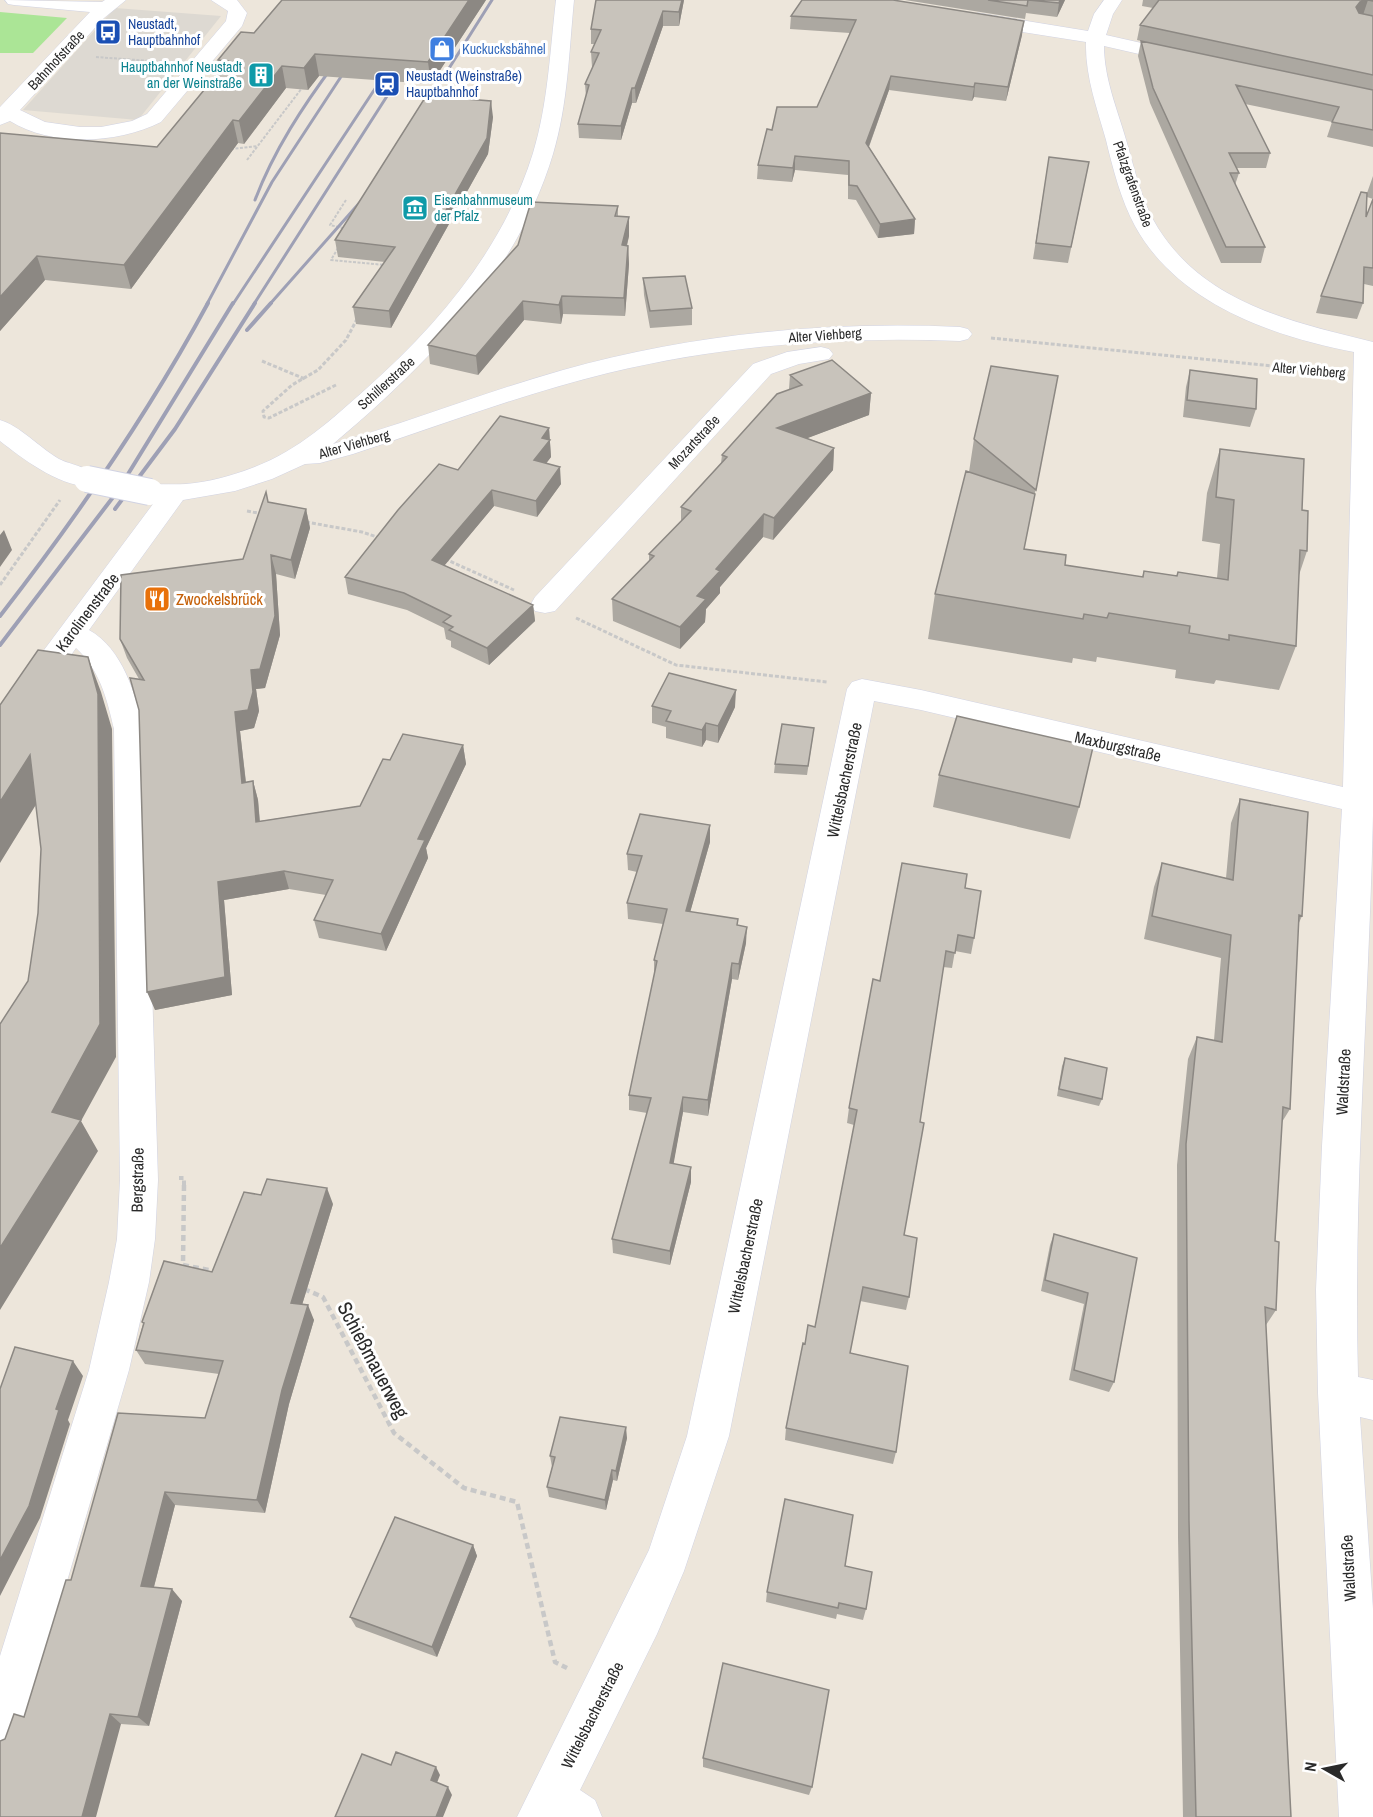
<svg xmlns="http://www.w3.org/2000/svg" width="1373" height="1817" font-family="'Archivo Narrow',sans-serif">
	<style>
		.green { fill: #abe596 }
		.plaza { fill: #ddd9d2 }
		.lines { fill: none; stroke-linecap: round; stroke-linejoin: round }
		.minor-casing { stroke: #d1d3e3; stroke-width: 1 }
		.path-far3 { stroke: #c8c8c8; stroke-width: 2; stroke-dasharray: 3 1.5; stroke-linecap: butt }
		.path-far2 { stroke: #c8c8c8; stroke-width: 3; stroke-dasharray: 4 2; stroke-linecap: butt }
		.path-far1 { stroke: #c8c8c8; stroke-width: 4; stroke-dasharray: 4.5 3; stroke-linecap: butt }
		.path { stroke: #c8c8c8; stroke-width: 4.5; stroke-dasharray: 6 4; stroke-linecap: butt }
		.minor { fill: #fff; fill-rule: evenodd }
		.rail-far1 { stroke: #9ea0b5; stroke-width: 3 }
		.rail { stroke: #9ea0b5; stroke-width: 4 }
		.minor-bridge-casing { stroke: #d1d3e3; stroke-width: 28; stroke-linecap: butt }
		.minor-bridge { stroke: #fff; stroke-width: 26 }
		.wall { fill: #aca8a1; fill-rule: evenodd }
		.shaded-wall { fill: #8c8883 }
		.building { fill: #c8c3bb; stroke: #8c8883; stroke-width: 1.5 }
		.labels { text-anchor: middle; stroke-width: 6; stroke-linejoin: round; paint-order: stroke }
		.far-transit-label { font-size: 14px; fill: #164399; stroke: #fff; text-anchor: start }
		.far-shop-label { font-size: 14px; fill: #366cbe; stroke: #fff; text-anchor: start }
		.far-street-label { font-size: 14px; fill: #2a2a2a; stroke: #fff }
		.far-culture-label { font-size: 14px; fill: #0d838f; stroke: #fff; text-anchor: end }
		.food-label { font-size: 16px; fill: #c56008; stroke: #fff; text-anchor: start }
		.street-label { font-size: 16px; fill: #2a2a2a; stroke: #fff }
		.near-street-label { font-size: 20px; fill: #2a2a2a; stroke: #fff }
	</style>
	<rect width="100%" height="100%" fill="#ede6db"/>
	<path class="green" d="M0 12 67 18 33 53H0Z"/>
	<path class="plaza" d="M115 8 221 16 138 120 23 110Z"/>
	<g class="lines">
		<defs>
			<path id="minor" d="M5 0 102 2 105 0H126L104 18 20 110 45 122 80 127H101L132 121 147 114 226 21 228 11 211 0H237L247 13 242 26 161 122C117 144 52 147 10 121L0 125V107L90 12 14 5 8 4Z
				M556 0H574C569 51 568 104 553 154 517 274 427 365 333 444 410 422 485 392 563 370 692 334 826 321 960 327L968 329 972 334 968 339 960 341C842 336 724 345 608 373 522 394 438 426 353 454L320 463 305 464 272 479 235 491 183 500 89 630C123 649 135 694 144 729L158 1180 155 1239 149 1282 129 1370 23 1731 16 1747 0 1754V1656L89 1370 109 1282 117 1239 120 1180 114 729C107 699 100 670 76 648L11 739 0 742V709L156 500 141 498 137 492 141 486C155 483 171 485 186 484 209 482 231 476 252 468 298 451 331 420 367 388 440 323 504 247 533 153 548 104 550 51 556 0Z
				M1104 0H1122L1113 14 1106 35 1190 54 1193 58 1190 62 1183 64 1104 46C1104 79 1118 111 1127 143 1135 171 1142 203 1158 228 1206 304 1293 322 1373 342 1373 499 1373 658 1373 815 1369 1003 1353 1189 1358 1377L1373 1380V1420L1360 1417 1373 1609V1817H1339L1318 1393 1316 1290 1322 1146 1342 809 921 710 874 701 729 1436 684 1571 657 1634 580 1790 595 1800 602 1817H517L649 1550 687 1436 847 689 852 682 862 679 921 690 1343 787 1354 352C1272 336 1178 304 1135 226 1121 200 1113 169 1106 140 1097 108 1085 76 1086 42L978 25 972 23 969 19 972 15 978 13 1088 31 1094 14Z
				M821 347 829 349 833 354 829 359 799 364 771 374 555 611 545 613 535 611 531 604 535 597 753 364 787 352Z
				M0 420C19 425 40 448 59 459 71 465 93 468 100 479L96 485C66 492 23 459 0 441Z"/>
		</defs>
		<use href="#minor" class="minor-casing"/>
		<path class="path-far3" d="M96 57 164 62
			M231 149 258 146
			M247 160 302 88
			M346 200 330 225 347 229
			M338 248 331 260 385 265"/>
		<path class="path-far2" d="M991 338 1333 372
			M262 361 305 379
			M336 385 269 418 264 417 263 411 292 385 318 370 346 340 357 319
			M247 511 263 514
			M306 522 362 532 380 538
			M445 559 514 590
			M0 585 60 500
			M576 618 676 665 827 682"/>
		<path class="path-far1" d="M179 1178H184V1187"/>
		<path class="path" d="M184 1185 183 1265 214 1271
			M304 1289 323 1297 394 1433 464 1488 517 1502 555 1662 567 1668"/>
		<use href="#minor" class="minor"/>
		<path class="rail-far1" d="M424 108 492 0
			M255 200C274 150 303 106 335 63
			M207 304 272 182 348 66
			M233 304 390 66
			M254 304 405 68
			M270 304 362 200"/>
		<path class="rail" d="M247 330 271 303
			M115 509 175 429 255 303
			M0 616C77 517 148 414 208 303
			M0 645 117 492 233 303"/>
		<defs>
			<path id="minor-bridge" d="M87 479 150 492"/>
		</defs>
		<use href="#minor-bridge" class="minor-bridge-casing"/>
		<use href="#minor-bridge" class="minor-bridge"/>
	</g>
	<path class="wall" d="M486 0 431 84 319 76 308 90 286 88 244 144 238 143 131 289 45 280 0 331V133L157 147 221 70 218 60 254 33Z
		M684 0 679 26H663L636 103H632L621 140 579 138 578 124 586 97 585 84 593 67H592L591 52 595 44H591V29Z
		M802 0 1022 35 1006 101 974 97 972 101 889 90 869 147 915 219 914 234 878 238 856 200 848 199V175L795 170 792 182 757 179 758 165 772 130 817 107 850 33 790 29 791 16Z
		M905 0H1065L1057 17 1026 13 1025 19Z
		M1143 0H1373V147L1327 137 1332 122 1245 104 1270 153 1266 168H1237L1239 173 1235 185 1265 247 1261 263H1221L1150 103 1138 56 1141 41 1163 46 1137 40 1140 25 1153 8 1142 6Z
		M469 96V99L493 117 488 154 391 328 356 324 353 307 385 262 338 257 335 240Z
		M1049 157 1089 162 1068 263 1033 259Z
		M1373 176V286L1364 284 1363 303 1357 319 1316 313 1321 296 1367 193ZM1367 197 1373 199 1366 217Z
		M618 206V217H629V236L627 246H628L629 264 625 316 563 314 561 324 524 320 478 375 430 364 428 345Z
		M643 278 692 308V325L650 328 644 295Z
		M1190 370 1256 409 1250 427 1183 417 1186 387Z
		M790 375 871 393 869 415 807 438 834 448 833 470 773 540 763 537 720 587V593L706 609 705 622 680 649 613 621 612 599 649 561V554L681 521V507L721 463 722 455 789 389Z
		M1058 376 1024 549 1065 565 1142 577 1144 571 1177 576 1217 578 1220 544 1202 541 1207 493 1220 449 1302 510 1307 551 1299 575 1296 646 1279 690 1216 680 1214 684 1175 678 1176 670 1097 657 1096 662 1073 658 1072 663 928 639 935 594 969 472 974 439Z
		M549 428 551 457 546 463 561 484 537 517 494 506 444 565 533 605 535 621 489 665 451 647V641L446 639 444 628 407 610 348 594 345 577 458 470Z
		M268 502 306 509 310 528 295 579 276 574 280 635 265 688 256 689 259 711 254 728 240 731 246 782 253 781 258 800 260 821 360 806 390 760 463 745 466 764 426 848 428 858 386 951 319 938 314 920 326 895 289 889 224 900 232 995 155 1010 139 679 127 658 120 639 243 559Z
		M652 706 735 707 718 743 706 740 702 747 666 738V727L652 723Z
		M813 736 807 775 774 773 775 764Z
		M939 775 1079 807 1070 839 933 807Z
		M1240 799 1302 916 1298 925 1290 1109 1282 1122 1275 1241 1276 1310 1266 1325 1291 1817H1183L1178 1537 1177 1165 1188 1059 1197 1037 1214 1040 1221 958 1144 939 1154 887 1162 863 1226 878 1231 823Z
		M710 825V842L690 912 738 925 746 943 738 980 732 979 708 1116 683 1112 673 1164 691 1182 670 1265 613 1253 612 1239 647 1113 629 1110V1095L654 975V960L663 924 628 919 627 903 637 872 628 870 627 854Z
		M965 888 974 938 971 954 955 951 952 968 943 967 920 1122 904 1235 909 1297 906 1310 860 1301 850 1353 896 1452 893 1464 785 1440 786 1428 805 1344 815 1327 854 1125 847 1123 849 1108 880 981Z
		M1065 1058 1102 1099 1099 1106 1057 1096 1062 1066Z
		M333 1204 302 1305 314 1320 289 1404 265 1513 175 1505 154 1587 182 1601 149 1726 121 1724 5 1739 24 1717 71 1580 205 1418 219 1374 145 1364 136 1350 143 1324 142 1322 212 1272Z
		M1054 1234 1137 1258 1114 1382 1109 1392 1069 1380 1084 1304 1041 1291 1050 1245Z
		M627 1438 617 1481 613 1480 606 1510 549 1497 547 1487 552 1467 550 1456Z
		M473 1545 477 1556 437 1657 356 1627 350 1617Z
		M845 1566 866 1609 863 1620 837 1614 836 1619 766 1602 767 1592Z
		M703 1758 812 1787 809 1795 703 1767Z"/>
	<path class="shaded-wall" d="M469 0H486L431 84 428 62Z
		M682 0H684L679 26V12Z
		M1060 0H1065L1057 17 1059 3Z
		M1368 0 1363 15 1355 17 1356 7 1360 2Z
		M663 11V26L636 103 635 88Z
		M1024 21 1022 35 1006 101 1008 87Z
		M315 54 319 76 308 90 304 68Z
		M282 66 286 88 244 144 239 121Z
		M891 76 889 90 865 157 866 143Z
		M975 83 974 97 972 101 974 87Z
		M632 88V103L621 140V126Z
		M491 101 493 117 488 154 391 328 389 311Z
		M233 120 238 143 131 289 124 265Z
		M795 156V170L792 182 793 168Z
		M629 217V236L622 264V245Z
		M915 219 914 234 878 238 880 224Z
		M628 246 629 264 625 316 624 298Z
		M37 256 45 280 0 331V297Z
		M562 296 563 314 561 324 559 305Z
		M523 301 524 320 478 375 476 356Z
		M871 393 869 415 776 450 777 428Z
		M549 428 551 457 536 477 534 460 542 438Z
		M834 448 833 470 773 540 774 518Z
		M560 467 561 484 537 517 536 501Z
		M492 490 494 506 435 577 432 560Z
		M306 509 310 528 295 579 291 560Z
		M764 514 763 537 720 587V593L706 609 705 622 680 649V627L697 596 716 569Z
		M4 530 12 550 0 567V535Z
		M271 555 276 574 280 635 265 688 256 689 259 711 254 728 240 731 248 802 242 783 235 712 251 670Z
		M533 605 535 621 489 665 487 648Z
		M88 657 101 692 112 729 116 1057 81 1121 98 1151 0 1310V1248Z
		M736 690 735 707 718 743V726Z
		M706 723V740L702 747V730Z
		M463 745 466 764 426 848 428 858 386 951 381 934 418 839Z
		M30 755 45 790 0 863V802Z
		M253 781 258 800 261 840 256 822Z
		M710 825V842L686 927V911Z
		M284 871 289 889 224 900 232 995 155 1010 147 992 218 882Z
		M747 927 746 943 738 980 739 964Z
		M732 963V979L708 1116V1100Z
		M683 1097V1112L671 1178 670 1163Z
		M691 1167V1182L670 1265V1251Z
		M327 1188 333 1204 298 1318 291 1303Z
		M308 1305 314 1320 289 1404 265 1513 257 1500 282 1390Z
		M73 1361 83 1376 68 1420 70 1424 40 1518 0 1596V1560Z
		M626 1427 627 1438 617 1481 616 1471Z
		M612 1470 613 1480 606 1510 605 1500Z
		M165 1492 175 1505 151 1598 141 1586Z
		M473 1545 477 1556 437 1657 432 1647Z
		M172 1589 182 1601 149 1726 138 1717Z
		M110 1714 121 1724 96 1817H82Z
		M436 1767 440 1775 435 1788 431 1780Z
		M448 1787 452 1795 443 1817H436Z"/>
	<path class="building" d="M282 0H469L428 62 315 54 304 68 282 66 239 121 233 120 124 265 37 256 0 297V133L157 147 228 61 218 60 241 32 254 33Z
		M596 0H682L679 12 663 11 635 88H632L621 126 578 124 589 85 585 84 599 53 591 52 601 30 591 29Z
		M802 0H893L1024 21 1008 87 975 83 974 87 891 76 866 143 915 219 880 224 857 186 849 185V161L795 156 793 168 758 165 767 129 772 130 777 107H817L856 20 791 16Z
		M988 0H1060L1059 3 1028 0 1027 6Z
		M1159 0H1373V1L1368 0 1360 2 1356 7 1359 13 1373 16V75L1140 25Z
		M1141 41 1373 90V130L1332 122 1339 107 1236 85 1270 153H1229L1239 173H1230L1265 247H1226L1153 88Z
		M428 93 469 96 467 99 491 101 487 138 389 311 353 307 395 247 335 240Z
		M1049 157 1089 162 1071 247 1036 243Z
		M1361 192 1367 193 1366 217 1373 199V268L1364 267 1363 303 1321 296Z
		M531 202 618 206 615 216 629 217 622 245 628 246 624 298 562 296 559 305 523 301 476 356 428 345 518 245Z
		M685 276 692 308 650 311 643 278Z
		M832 360 871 393 777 428 834 448 774 518 764 514 716 569 720 571 697 596 706 599 680 627 612 599 654 556 649 554 691 511 681 507 727 457 722 455 731 445 777 394 802 385 790 375Z
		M991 366 1058 376 1036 490 974 439Z
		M1190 370 1257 379 1256 409 1187 400Z
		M500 416 549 428 542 438 550 440 534 460 560 467 536 501 492 490 432 560 533 605 487 648 449 630 453 627 443 622 451 616 404 593 345 577 398 510 439 464 458 470Z
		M1220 449 1304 459 1302 510 1308 511 1307 551 1300 550 1296 646 1229 635V640L1189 633 1190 626 1109 613 1107 618 1084 614 1083 619 935 594 966 471 1035 494 1024 549 1066 555 1065 565 1143 577 1144 571 1177 576 1178 572 1228 580 1234 500 1216 497Z
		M266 492 268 502 306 509 291 560 271 555 275 616 260 669 251 670 253 692 248 710 235 712 242 783 253 781 256 822 360 806 383 759 390 760 403 734 463 745 418 839 425 840 381 934 314 920 333 880 284 871 218 882 225 977 147 992 139 710 130 678 144 680 120 639 121 575 243 559Z
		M38 650 88 657 98 694 100 1024 52 1112 81 1120 0 1248V1024L28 981 38 913 41 849 30 755 0 802V705Z
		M669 673 736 690 718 726 706 723 702 730 666 721 671 711 652 706Z
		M957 716 1093 747 1079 807 939 775Z
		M782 724 814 728 808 766 775 764Z
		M1240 799 1308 812 1302 916 1299 915 1290 1109 1283 1107 1275 1241 1279 1242 1276 1310 1265 1307 1291 1817H1196L1189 1521 1186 1144 1197 1037 1222 1042 1231 935 1152 916 1162 863 1233 880Z
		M640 814 710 825 686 911 738 919 737 925 747 927 739 964 732 963 708 1100 683 1097 670 1163 691 1167 670 1251 612 1239 651 1098 629 1095 657 961 654 960 667 909 627 903 642 856 627 854Z
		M902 863 967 874 965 888 981 891 974 938 958 935 955 953 946 951 920 1122 924 1123 904 1235 917 1238 909 1297 863 1287 850 1353 908 1366 896 1452 786 1428 803 1343 805 1344 808 1325 815 1327 857 1110 849 1108 873 979 880 981Z
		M1065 1058 1107 1068 1102 1099 1059 1089Z
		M267 1179 327 1188 291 1303 308 1305 282 1390 257 1500 165 1492 141 1586 172 1589 138 1717 110 1714 82 1817H0V1741L5 1739 14 1714 24 1717 66 1580H71L118 1413 205 1418 223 1361 136 1350 144 1323 142 1322 164 1261 212 1272 244 1192 261 1195Z
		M1054 1234 1137 1258 1114 1382 1074 1370 1088 1293 1045 1280Z
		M15 1347 73 1361 56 1409 59 1410 29 1506 0 1560V1389Z
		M560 1417 626 1427 616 1471 612 1470 605 1500 547 1487 555 1457 550 1456Z
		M785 1499 853 1515 845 1566 872 1572 866 1609 839 1603 838 1608 767 1592Z
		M395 1517 473 1545 432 1647 350 1617Z
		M723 1663 829 1690 812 1787 703 1758Z
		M396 1752 436 1767 431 1780 448 1787 436 1817H335L362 1754 391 1765Z"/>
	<defs>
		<symbol id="bus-square" viewBox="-11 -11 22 22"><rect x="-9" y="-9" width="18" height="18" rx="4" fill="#1a4fb4" stroke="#fff"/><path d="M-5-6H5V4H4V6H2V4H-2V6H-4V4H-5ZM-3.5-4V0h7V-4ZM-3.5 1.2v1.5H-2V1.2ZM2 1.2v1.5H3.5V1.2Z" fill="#fff"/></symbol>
		<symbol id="shop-square" viewBox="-11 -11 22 22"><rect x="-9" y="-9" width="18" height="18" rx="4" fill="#3f7fe0" stroke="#fff"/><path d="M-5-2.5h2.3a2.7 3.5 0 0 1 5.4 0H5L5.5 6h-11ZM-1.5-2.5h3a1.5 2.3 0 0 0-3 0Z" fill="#fff"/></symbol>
		<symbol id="building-square" viewBox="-11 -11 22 22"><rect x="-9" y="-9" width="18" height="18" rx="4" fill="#0f9aa8" stroke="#fff"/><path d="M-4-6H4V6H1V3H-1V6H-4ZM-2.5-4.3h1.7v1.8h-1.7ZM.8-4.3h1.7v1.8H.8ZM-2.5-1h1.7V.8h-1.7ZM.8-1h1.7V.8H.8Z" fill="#fff"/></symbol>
		<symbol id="station-square" viewBox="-11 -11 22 22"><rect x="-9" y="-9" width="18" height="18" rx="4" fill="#1a4fb4" stroke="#fff"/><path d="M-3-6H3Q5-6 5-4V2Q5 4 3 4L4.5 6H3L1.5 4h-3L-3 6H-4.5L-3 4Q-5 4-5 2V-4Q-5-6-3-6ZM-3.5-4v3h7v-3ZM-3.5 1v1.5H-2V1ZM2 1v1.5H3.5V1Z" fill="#fff"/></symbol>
		<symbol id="museum-square" viewBox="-11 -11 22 22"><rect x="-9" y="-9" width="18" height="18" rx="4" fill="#0f9aa8" stroke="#fff"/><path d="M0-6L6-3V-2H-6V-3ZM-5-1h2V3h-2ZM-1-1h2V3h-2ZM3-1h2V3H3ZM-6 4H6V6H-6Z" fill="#fff"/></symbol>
		<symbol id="restaurant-square" viewBox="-11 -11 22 22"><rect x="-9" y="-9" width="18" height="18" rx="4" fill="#e8710a" stroke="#fff"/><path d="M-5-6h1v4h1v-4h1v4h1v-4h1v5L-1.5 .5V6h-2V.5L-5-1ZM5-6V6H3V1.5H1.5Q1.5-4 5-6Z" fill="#fff"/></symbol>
	</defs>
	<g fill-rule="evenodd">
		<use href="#bus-square" x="93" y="17" width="30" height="30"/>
		<use href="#shop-square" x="427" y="34" width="30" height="30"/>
		<use href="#building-square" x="246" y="60" width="30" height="30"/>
		<use href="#station-square" x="372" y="69" width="30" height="30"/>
		<use href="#museum-square" x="400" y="193" width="30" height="30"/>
		<use href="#restaurant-square" x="142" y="584" width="30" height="30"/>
	</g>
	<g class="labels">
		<g class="far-transit-label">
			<text x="128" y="29">Neustadt,<tspan x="128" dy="16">Hauptbahnhof</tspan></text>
			<text x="406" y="81">Neustadt (Weinstraße)<tspan x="406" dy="16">Hauptbahnhof</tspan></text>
		</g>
		<g class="far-shop-label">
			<text x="462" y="54">Kuckucksbähnel</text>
		</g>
		<g class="far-street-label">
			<text transform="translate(56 60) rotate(-47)" y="5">Bahnhofstraße</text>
			<text transform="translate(1133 184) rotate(70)" y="5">Pfalzgrafenstraße</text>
			<text transform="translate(825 335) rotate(-4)" y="5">Alter Viehberg</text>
			<text transform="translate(1309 370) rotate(5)" y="5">Alter Viehberg</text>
			<text transform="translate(386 383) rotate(-42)" y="5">Schillerstraße</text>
			<text transform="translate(694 442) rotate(-47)" y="5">Mozartstraße</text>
			<text transform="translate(354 444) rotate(-16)" y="5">Alter Viehberg</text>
		</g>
		<g class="far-culture-label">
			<text x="242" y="72">Hauptbahnhof Neustadt<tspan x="242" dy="16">an der Weinstraße</tspan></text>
			<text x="434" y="205" text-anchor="start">Eisenbahnmuseum<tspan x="434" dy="16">der Pfalz</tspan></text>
		</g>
		<g class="food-label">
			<text x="176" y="605">Zwockelsbrück</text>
		</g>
		<g class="street-label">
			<text transform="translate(87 612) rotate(-53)" y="6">Karolinenstraße</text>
			<text transform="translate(1118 746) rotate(13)" y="6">Maxburgstraße</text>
			<text transform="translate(844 780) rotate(-78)" y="6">Wittelsbacherstraße</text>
			<text transform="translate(1343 1082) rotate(-87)" y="6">Waldstraße</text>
			<text transform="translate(137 1180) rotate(-89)" y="6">Bergstraße</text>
			<text transform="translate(745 1256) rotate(-78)" y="6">Wittelsbacherstraße</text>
			<text transform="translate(1348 1568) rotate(-93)" y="6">Waldstraße</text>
			<text transform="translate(592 1715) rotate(-63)" y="6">Wittelsbacherstraße</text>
		</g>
		<g class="near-street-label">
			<text transform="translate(373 1360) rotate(62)" y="7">Schießmauerweg</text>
		</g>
	</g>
	<g transform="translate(1325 1769) rotate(279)" stroke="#ffffff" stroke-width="4.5" paint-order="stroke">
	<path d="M0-4.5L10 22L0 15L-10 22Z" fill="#2a2a2a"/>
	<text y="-9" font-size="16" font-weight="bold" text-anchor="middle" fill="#2a2a2a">N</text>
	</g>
</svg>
